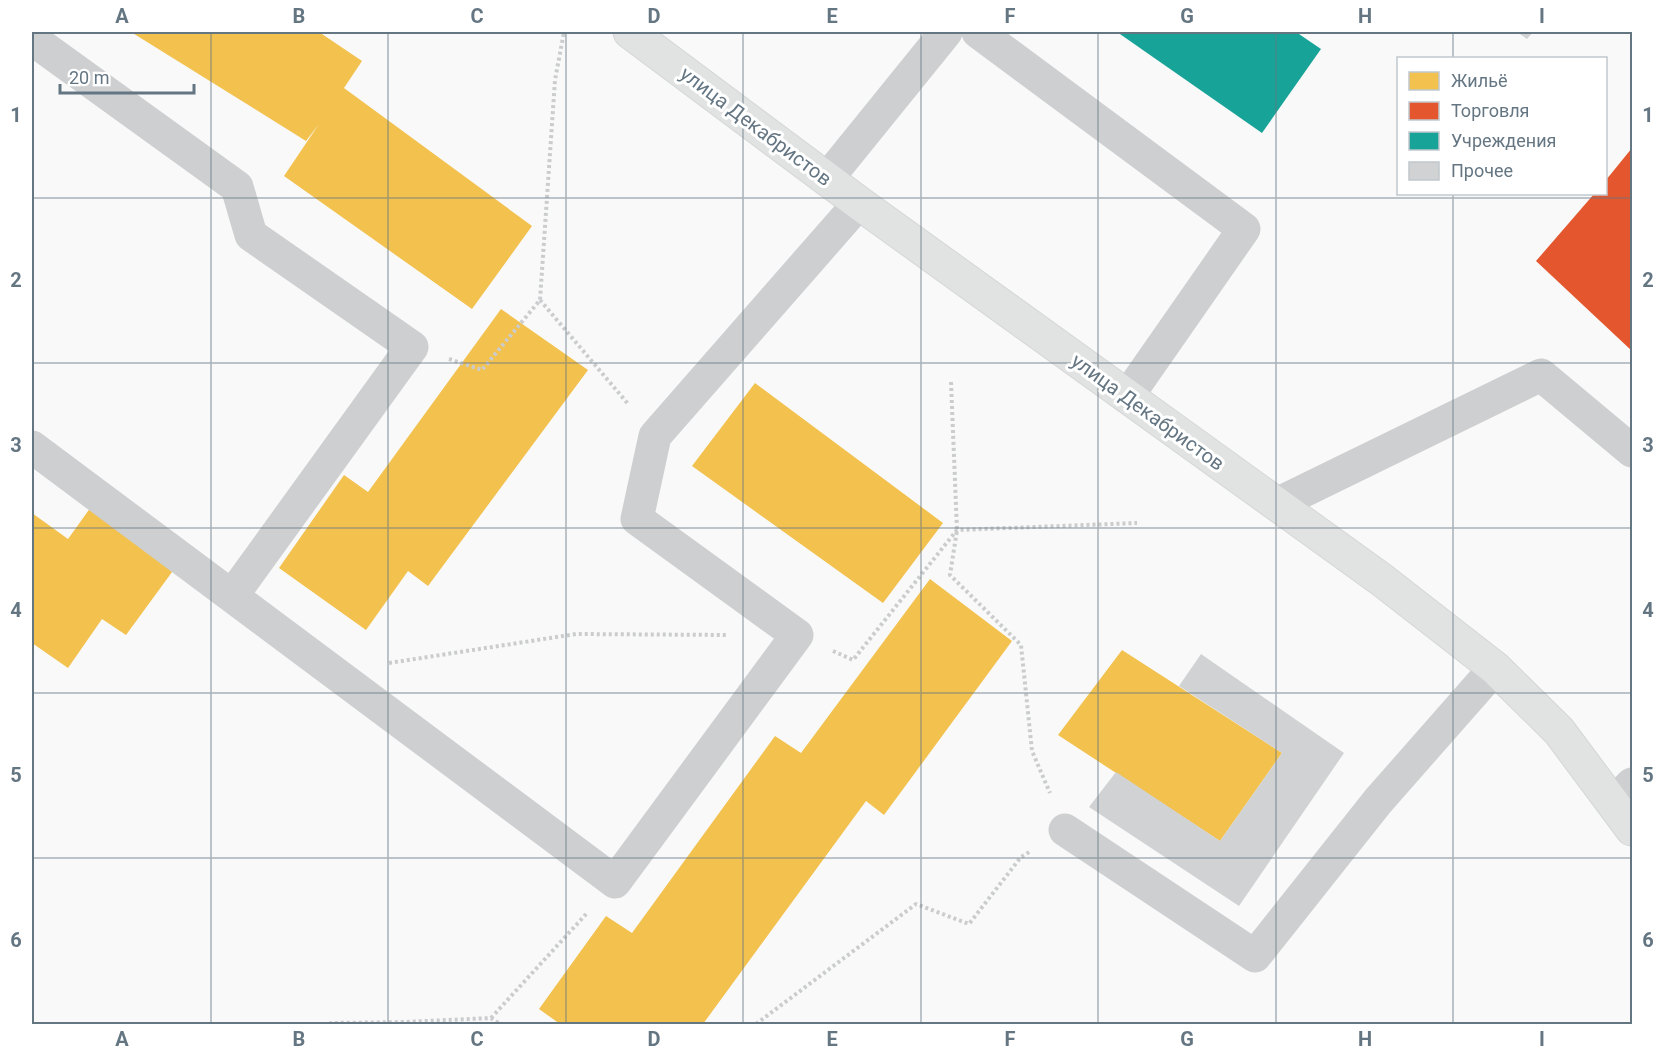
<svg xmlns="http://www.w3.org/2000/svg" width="1664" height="1056" font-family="Roboto,sans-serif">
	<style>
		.homes { fill: #f2c14e }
		.shops { fill: #e4572e }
		.public { fill: #17a398 }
		.building { fill: #d0d2d3 }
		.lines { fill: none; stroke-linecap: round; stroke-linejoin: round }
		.major-casing { stroke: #d5d6d7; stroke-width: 35 }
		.path { stroke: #cbcccd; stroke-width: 4; stroke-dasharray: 3 3; stroke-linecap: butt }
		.minor { stroke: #cecfd0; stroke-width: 33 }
		.major { stroke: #e1e2e2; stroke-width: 33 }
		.grid { fill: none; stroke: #657683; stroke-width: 1.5; stroke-opacity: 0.55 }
		.labels { text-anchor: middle; stroke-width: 6; stroke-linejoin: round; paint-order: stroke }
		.street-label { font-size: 20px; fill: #657683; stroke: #fff }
		.neatline { fill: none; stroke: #657683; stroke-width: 2 }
		.grid-label { font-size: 20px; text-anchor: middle; font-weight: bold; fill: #657683 }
	</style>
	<rect width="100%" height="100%" fill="#f9f9f9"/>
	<path class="homes" d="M131 32H319L362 61 344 88 532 226 472 309 284 176 319 124 306 141Z
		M501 309 588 370 428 586 408 571 366 630 279 568 344 475 368 492Z
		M755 383 943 523 883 603 692 466Z
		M91 507 175 568 126 635 102 619 68 668 32 643V513L68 539Z
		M930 579 1012 641 884 815 866 801 703 1024H560L539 1009 606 916 632 933 775 736 801 753Z
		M1122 650 1282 753 1220 841 1058 735Z"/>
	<path class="shops" d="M1632 148V351L1536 261 1594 194H1606V180Z"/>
	<path class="public" d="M1117 32H1296L1321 49 1262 133Z"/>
	<path class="building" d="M1517 32H1533L1527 39Z
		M1201 654 1344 753 1239 906 1089 807 1116 772 1220 841 1282 753 1179 686Z"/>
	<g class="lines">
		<defs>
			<path id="major" d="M630 32 859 203 1382 580 1495 668 1559 731 1632 829"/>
		</defs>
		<use href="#major" class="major-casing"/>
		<path class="path" d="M540 300 629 405
			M449 359 482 370 540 300 555 80 564 32
			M951 382 957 530 950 575 1021 645 1032 751 1050 793
			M833 651 853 660 957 530 1137 523
			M389 663 576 634 728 635
			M491 1018 588 912
			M329 1024 331 1023 405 1022 491 1018 500 1024
			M756 1024 916 904 969 924 1021 857 1031 851"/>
		<path class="minor" d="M978 32 1244 229 1127 397
			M32 39 237 187 251 235 412 347 232 596
			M827 179 946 32
			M32 447 615 882 797 635 637 519 655 436 859 203
			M1277 504 1541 375 1632 451
			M1613 803 1632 784
			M1065 830 1255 956 1378 801 1495 668"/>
		<use href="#major" class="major"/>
	</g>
	<path class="grid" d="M211 32V1024M388 32V1024M566 32V1024M743 32V1024M921 32V1024M1098 32V1024M1276 32V1024M1453 32V58M1453 194V1024M32 198H1632M32 363H1632M32 528H1632M32 693H1632M32 858H1632"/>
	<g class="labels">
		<g class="street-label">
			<text transform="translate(756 126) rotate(37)" y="7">улица Декабристов</text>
			<text transform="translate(1148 412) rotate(36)" y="7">улица Декабристов</text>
		</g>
	</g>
	<rect width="1664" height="1056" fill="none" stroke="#ffffff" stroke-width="66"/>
	<rect x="1397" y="57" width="210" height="138" fill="#ffffff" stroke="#c1c8cd" stroke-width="1.5"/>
	<rect x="1409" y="72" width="30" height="18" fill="#f2c14e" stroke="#c1c8cd" stroke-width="1.5"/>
	<text x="1451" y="87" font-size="18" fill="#657683">Жильё</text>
	<rect x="1409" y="102" width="30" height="18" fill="#e4572e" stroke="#c1c8cd" stroke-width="1.5"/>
	<text x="1451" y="117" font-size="18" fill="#657683">Торговля</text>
	<rect x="1409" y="132" width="30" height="18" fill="#17a398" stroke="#c1c8cd" stroke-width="1.5"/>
	<text x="1451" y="147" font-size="18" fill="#657683">Учреждения</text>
	<rect x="1409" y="162" width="30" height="18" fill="#d0d2d3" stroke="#c1c8cd" stroke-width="1.5"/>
	<text x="1451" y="177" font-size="18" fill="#657683">Прочее</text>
	<path d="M60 84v9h134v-9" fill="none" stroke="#657683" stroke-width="3"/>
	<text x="69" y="84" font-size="18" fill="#657683" stroke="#ffffff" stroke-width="4.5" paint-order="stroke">20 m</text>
	<rect x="33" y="33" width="1598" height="990" class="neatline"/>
	<g class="grid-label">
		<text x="122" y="23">A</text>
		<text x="299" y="23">B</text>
		<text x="477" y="23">C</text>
		<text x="654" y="23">D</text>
		<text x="832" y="23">E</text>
		<text x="1010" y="23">F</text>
		<text x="1187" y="23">G</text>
		<text x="1365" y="23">H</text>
		<text x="1542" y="23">I</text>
		<text x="16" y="122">1</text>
		<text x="1648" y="122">1</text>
		<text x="16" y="287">2</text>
		<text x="1648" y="287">2</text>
		<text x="16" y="452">3</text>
		<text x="1648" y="452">3</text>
		<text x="16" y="617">4</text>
		<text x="1648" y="617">4</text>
		<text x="16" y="782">5</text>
		<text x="1648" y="782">5</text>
		<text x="16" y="947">6</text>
		<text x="1648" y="947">6</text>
		<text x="122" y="1046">A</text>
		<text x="299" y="1046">B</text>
		<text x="477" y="1046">C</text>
		<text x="654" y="1046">D</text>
		<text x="832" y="1046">E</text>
		<text x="1010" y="1046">F</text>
		<text x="1187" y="1046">G</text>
		<text x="1365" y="1046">H</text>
		<text x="1542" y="1046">I</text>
	</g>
</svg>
